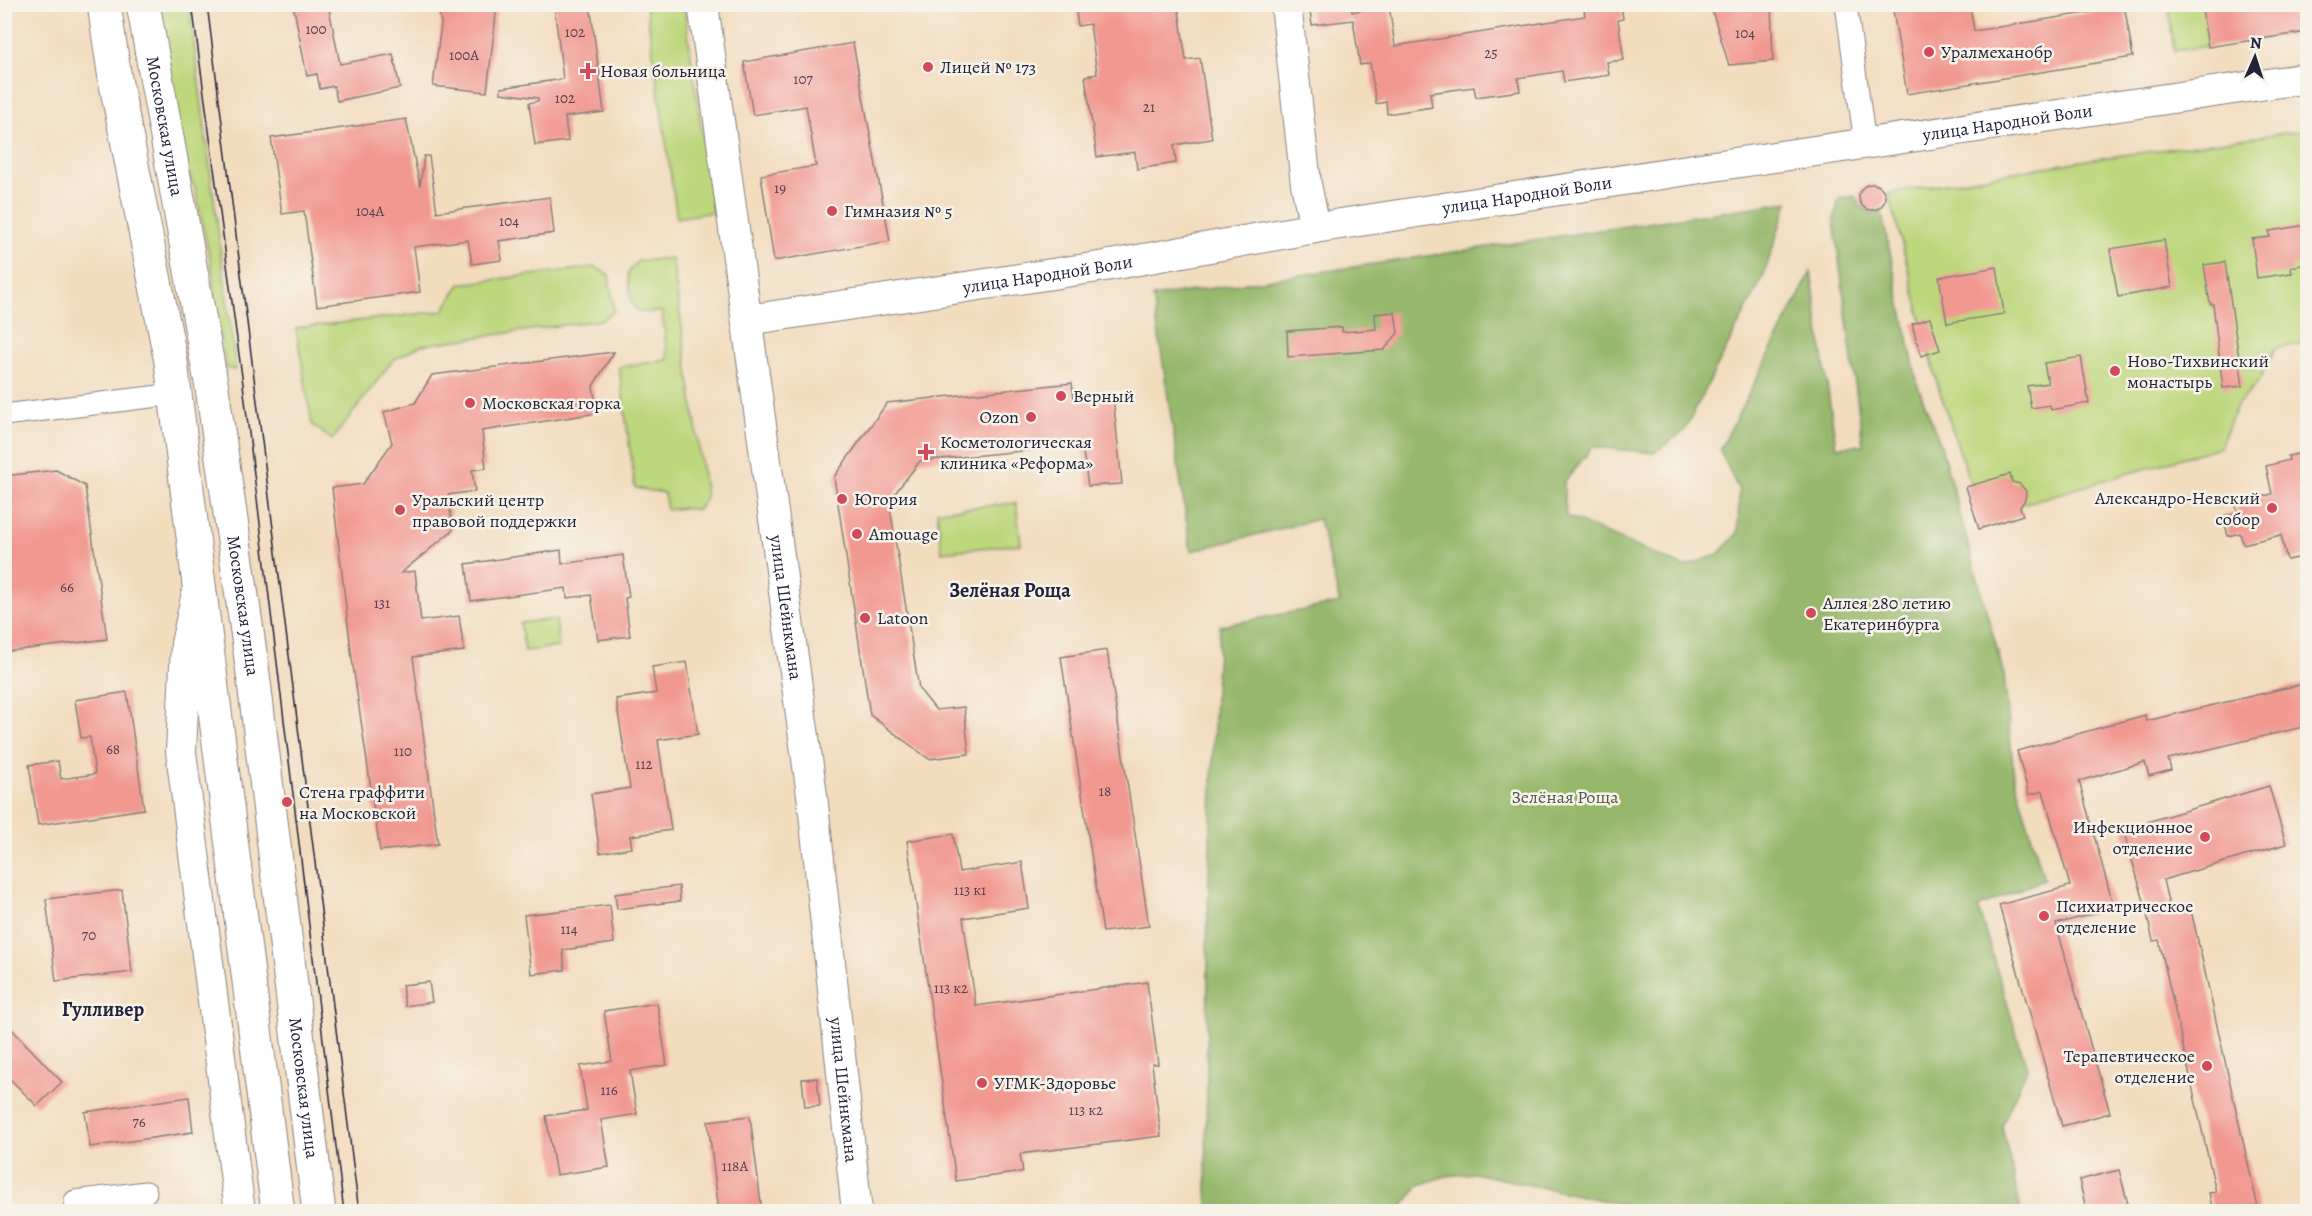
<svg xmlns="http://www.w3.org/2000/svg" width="2312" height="1216" font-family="Alegreya,serif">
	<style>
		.green { fill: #bdd77c; stroke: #707c5c; stroke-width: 1.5 }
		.forest { fill: #96b86c; stroke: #5c6d54; stroke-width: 1.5 }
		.building { fill: #f19891 }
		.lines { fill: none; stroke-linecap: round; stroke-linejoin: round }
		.street-casing { stroke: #8a7f7c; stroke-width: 23 }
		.secondary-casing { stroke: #8a7f7c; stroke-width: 32 }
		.primary-casing { stroke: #8a7f7c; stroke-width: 35 }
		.street { stroke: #fff; stroke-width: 21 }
		.secondary { stroke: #fff; stroke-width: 30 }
		.primary { stroke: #fff; stroke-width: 33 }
		.tram { stroke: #22223b; stroke-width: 1.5 }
		.poi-dot { fill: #d1495b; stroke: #f7f3e8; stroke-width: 2 }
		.labels { text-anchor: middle; stroke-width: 5; stroke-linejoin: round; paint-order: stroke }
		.number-label { font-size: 15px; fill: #564050 }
		.poi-label { font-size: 18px; fill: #22223b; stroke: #f7f3e8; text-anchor: start }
		.street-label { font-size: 18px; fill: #22223b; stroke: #f7f3e8 }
		.park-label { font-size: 18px; fill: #50584e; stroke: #f7f3e8 }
		.neighbourhood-label { font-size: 20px; font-weight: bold; fill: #22223b; stroke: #f7f3e8 }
	</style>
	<rect width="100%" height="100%" fill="#f7f3e8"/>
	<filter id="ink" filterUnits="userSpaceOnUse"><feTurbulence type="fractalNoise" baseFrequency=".0167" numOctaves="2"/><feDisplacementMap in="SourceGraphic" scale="12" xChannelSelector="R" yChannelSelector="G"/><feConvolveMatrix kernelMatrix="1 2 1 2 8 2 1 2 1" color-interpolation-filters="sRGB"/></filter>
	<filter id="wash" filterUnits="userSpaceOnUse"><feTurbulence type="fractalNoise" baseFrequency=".008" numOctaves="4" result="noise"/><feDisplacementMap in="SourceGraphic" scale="24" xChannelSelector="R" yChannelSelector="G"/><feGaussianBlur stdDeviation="1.35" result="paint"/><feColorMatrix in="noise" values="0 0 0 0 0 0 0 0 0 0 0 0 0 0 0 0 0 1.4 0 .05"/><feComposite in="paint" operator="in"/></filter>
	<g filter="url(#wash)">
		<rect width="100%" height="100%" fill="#f2dcbe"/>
		<path class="green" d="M158 5H189L236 370 226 368 214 303 212 269 195 188 181 159Z
			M646 5H684L713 212 677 218Z
			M2168 5H2307V32L2174 51Z
			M2307 130V343L2275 348 2260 380 2237 405 2220 447 1981 516 1938 386 1889 193 2094 159Z
			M672 258 706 497 698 510 683 508 667 510 664 493 635 488 619 367 668 360 662 312H639L631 303 628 273 638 261Z
			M595 267 609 275 614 311 601 320 422 345 393 360 332 440 312 424 296 328 443 311 460 284Z
			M1016 503 1021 544 942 552 937 511Z
			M556 619 559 647 525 651 520 623Z"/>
		<path class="forest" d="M1855 196 1861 207 1872 213 1881 210 1918 386 1941 446 2004 675 2014 776 2044 879 1978 908 2027 1068 2002 1126 2021 1211H1653L1474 1173 1446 1176 1419 1185 1399 1211H1208L1206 1164 1208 959 1207 942 1215 693 1220 626 1340 603 1319 519 1191 551 1153 297 1788 202 1763 277 1684 431 1654 453 1593 447 1564 482 1566 516 1684 567 1717 555 1738 533 1739 491 1720 450 1811 272 1836 447 1863 445 1834 220 1839 198Z"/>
		<g id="blocks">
			<path class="building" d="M293 4H328L340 64 393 54 400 88 337 101 334 86 320 89 317 74 307 76Z
				M438 4H494L496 14 487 92 433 86 441 24Z
				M554 4H590L604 112 565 117 568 141 535 145 529 103 538 101V98L501 93V88L563 79Z
				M1075 4H1178L1186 60 1200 58 1212 139 1174 145 1176 163 1137 169 1135 152 1097 157 1085 76 1097 74 1090 24 1078 26Z
				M1309 4H1350L1352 12 1389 5 1395 46 1585 16 1583 4H1621L1623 19 1618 20 1624 60 1607 62 1609 75 1564 82 1562 71 1518 78 1520 91 1476 97 1474 87 1430 93 1432 107 1387 114 1386 102 1376 104 1370 63 1360 65 1353 20 1312 25Z
				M1710 4H1771L1773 61 1729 65Z
				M1892 4H1970L1974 31 2105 10 2104 6 2124 4 2133 57 1907 94Z
				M2201 4H2307V32L2208 47Z
				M853 43 890 241 774 261 761 175 816 166 806 106 753 115 744 62Z
				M406 119 420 186 424 156H429L437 212 550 197 554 233 499 241 502 260 472 264 468 240 414 247 420 292 317 306 304 211 282 214 271 138Z
				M1859 197a13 13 0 1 1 26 0a13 13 0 1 1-26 0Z
				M2307 225V264L2291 267 2292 273 2257 278 2252 239 2270 237 2269 231Z
				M2164 240 2172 287 2118 297 2110 249Z
				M2225 262 2243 386 2223 388 2213 304H2210L2204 265Z
				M1997 267 2004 314 1947 323 1939 277Z
				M1395 312 1398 333 1384 350 1288 357 1287 331 1342 327V332L1376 329 1375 314Z
				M1930 318 1940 350 1921 356 1912 324Z
				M614 352 593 386 597 413 482 431 486 468 472 470 475 491 448 495 453 530 401 573 415 571 421 621 459 616 464 651 413 657 438 844 380 851 352 659 332 488 363 484 392 443 384 412 415 403 432 375Z
				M2081 357 2089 403 2051 410 2050 405 2031 408 2027 386 2048 383 2044 363Z
				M1072 383 1074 400 1113 397 1122 484 1088 486 1082 445 920 461 889 501 919 689 936 710 964 707 969 754 929 759 870 715 834 477 887 403Z
				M2307 452V556L2287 560 2281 535 2243 544 2240 533 2228 536 2223 516 2238 513 2235 503 2272 494 2266 466 2289 460 2288 456Z
				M56 470 85 486 107 639 4 652V476Z
				M2010 474 2012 482 2020 484 2026 491 2025 500 2020 507 2023 515 1979 529 1966 487Z
				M561 550 562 564 623 555 629 597 625 598 630 636 598 640 591 595 567 598 566 588 471 601 466 564Z
				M1107 650 1149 926 1103 932 1061 657Z
				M687 662 698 734 658 740 671 830 630 836 632 848 600 853 591 794 630 788 616 699 656 693 652 667Z
				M2307 683V726L2168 759 2171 770 2149 776 2145 762 2079 781 2114 908 2056 924 2110 1113 2062 1126 1999 905 2070 886 2043 791 2029 795 2017 751 2145 715 2146 721Z
				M127 692 144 809 38 825 29 765 58 761 61 779 95 774 90 737 81 738 75 700Z
				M2269 786 2286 844 2163 880 2171 914 2191 910 2259 1212H2213L2209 1193 2216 1192 2159 940 2153 941 2144 901 2123 829Z
				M953 834 959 872 1022 862 1029 908 963 918 976 1006 1147 982 1158 1064H1152L1161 1136 1020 1154 1023 1172 956 1181 907 841Z
				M679 886 680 901 617 909 615 894Z
				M122 890 132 972 56 981 46 899Z
				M610 905 614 943 563 950 565 970 531 974 524 915Z
				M429 982 432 1002 405 1006 402 985Z
				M657 1003 667 1065 630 1071 637 1114 601 1120 609 1167 556 1175 546 1116 587 1110 580 1066 612 1061 604 1011Z
				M4 1021 62 1082 37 1106 4 1073Z
				M817 1078 820 1106 805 1107 802 1079Z
				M189 1097 193 1132 90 1147 85 1112Z
				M750 1116 762 1212H719L708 1121Z
				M2119 1170 2129 1208 2116 1212H2087L2079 1180Z"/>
		</g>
	</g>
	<g filter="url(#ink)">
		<use href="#blocks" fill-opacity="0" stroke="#8a7f7c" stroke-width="1.5"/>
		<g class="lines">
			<defs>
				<path id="street" d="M1846 4 1865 144
					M4 415 175 394
					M77 1212 75 1201 146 1192"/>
				<g id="secondary">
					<path id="s1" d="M703 4 812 795 857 1212"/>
					<path d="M1286 4 1306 184 1315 228"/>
					<path id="s2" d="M748 320 1105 266 1315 228 1707 167 2308 78"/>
					<path d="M197 593 186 644 181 752 240 1212"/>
				</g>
				<g id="primary">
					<path d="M104 4 115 79 171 362 278 1212"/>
					<path id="s3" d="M143 4 212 388 252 666 319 1212"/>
				</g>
			</defs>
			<use href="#street" class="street-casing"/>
			<use href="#secondary" class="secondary-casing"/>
			<use href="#primary" class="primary-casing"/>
			<use href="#street" class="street"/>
			<use href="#secondary" class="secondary"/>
			<use href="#primary" class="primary"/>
			<path class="tram" d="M192 4 243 384 344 1212
				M207 4 359 1212"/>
		</g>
	</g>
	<g class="poi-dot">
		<circle cx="1929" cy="52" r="6"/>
		<circle cx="928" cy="67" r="6"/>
		<path d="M585 62h6v6h6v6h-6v6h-6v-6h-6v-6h6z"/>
		<circle cx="832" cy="211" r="6"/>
		<circle cx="2115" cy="371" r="6"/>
		<circle cx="1061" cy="396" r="6"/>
		<circle cx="470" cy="403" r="6"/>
		<circle cx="1031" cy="417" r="6"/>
		<path d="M923 443h6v6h6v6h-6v6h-6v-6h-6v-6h6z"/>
		<circle cx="842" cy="499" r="6"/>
		<circle cx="2272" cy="508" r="6"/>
		<circle cx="400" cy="510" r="6"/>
		<circle cx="857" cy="534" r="6"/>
		<circle cx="1811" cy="613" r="6"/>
		<circle cx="865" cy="618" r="6"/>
		<circle cx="287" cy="802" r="6"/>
		<circle cx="2205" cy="837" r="6"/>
		<circle cx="2044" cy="916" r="6"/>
		<circle cx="2207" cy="1066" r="6"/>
		<circle cx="982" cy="1083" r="6"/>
	</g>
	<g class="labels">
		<g class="number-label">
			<text x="316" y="34">100</text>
			<text x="575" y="37">102</text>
			<text x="1745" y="38">104</text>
			<text x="1491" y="58">25</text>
			<text x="464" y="60">100А</text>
			<text x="803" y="84">107</text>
			<text x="565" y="103">102</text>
			<text x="1149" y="112">21</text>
			<text x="780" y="193">19</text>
			<text x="370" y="216">104А</text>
			<text x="509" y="226">104</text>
			<text x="67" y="592">66</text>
			<text x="382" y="608">131</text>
			<text x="113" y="754">68</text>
			<text x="403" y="756">110</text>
			<text x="644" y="769">112</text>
			<text x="1105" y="796">18</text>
			<text x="970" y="895">113 к1</text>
			<text x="569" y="934">114</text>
			<text x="89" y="940">70</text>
			<text x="951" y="993">113 к2</text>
			<text x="609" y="1095">116</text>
			<text x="1086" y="1115">113 к2</text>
			<text x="139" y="1127">76</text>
			<text x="735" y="1171">118А</text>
		</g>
		<g class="poi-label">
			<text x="1941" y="58">Уралмеханобр</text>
			<text x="940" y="73">Лицей № 173</text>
			<text x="600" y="77">Новая больница</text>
			<text x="844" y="217">Гимназия № 5</text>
			<text x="2127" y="367">Ново-Тихвинский<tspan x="2127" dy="21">монастырь</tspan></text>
			<text x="1073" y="402">Верный</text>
			<text x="482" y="409">Московская горка</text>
			<text x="1019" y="423" text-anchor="end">Ozon</text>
			<text x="940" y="448">Косметологическая<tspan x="940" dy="21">клиника «Реформа»</tspan></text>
			<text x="2260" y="504" text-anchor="end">Александро-Невский<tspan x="2260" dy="21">собор</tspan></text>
			<text x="854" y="505">Югория</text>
			<text x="412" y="506">Уральский центр<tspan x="412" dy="21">правовой поддержки</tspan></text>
			<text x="869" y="540">Amouage</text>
			<text x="1823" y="609">Аллея 280 летию<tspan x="1823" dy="21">Екатеринбурга</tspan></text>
			<text x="877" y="624">Latoon</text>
			<text x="299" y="798">Стена граффити<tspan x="299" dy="21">на Московской</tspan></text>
			<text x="2193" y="833" text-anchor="end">Инфекционное<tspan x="2193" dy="21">отделение</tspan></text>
			<text x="2056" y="912">Психиатрическое<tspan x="2056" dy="21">отделение</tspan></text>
			<text x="2195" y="1062" text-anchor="end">Терапевтическое<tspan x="2195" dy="21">отделение</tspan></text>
			<text x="994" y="1089">УГМК-Здоровье</text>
		</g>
		<g class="street-label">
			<text dy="6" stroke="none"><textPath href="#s2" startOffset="1275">улица Народной Воли</textPath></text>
			<text dy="6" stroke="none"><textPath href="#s3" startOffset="124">Московская улица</textPath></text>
			<text dy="6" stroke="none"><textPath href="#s2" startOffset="789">улица Народной Воли</textPath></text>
			<text dy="6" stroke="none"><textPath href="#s2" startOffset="303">улица Народной Воли</textPath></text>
			<text dy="6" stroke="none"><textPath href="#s3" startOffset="610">Московская улица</textPath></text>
			<text dy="6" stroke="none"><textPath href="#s1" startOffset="609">улица Шейнкмана</textPath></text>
			<text dy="6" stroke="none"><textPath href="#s3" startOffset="1096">Московская улица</textPath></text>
			<text dy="6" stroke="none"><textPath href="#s1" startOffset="1095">улица Шейнкмана</textPath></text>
		</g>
		<g class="park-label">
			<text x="1565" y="803">Зелёная Роща</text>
		</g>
		<g class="neighbourhood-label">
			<text x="1010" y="597">Зелёная Роща</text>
			<text x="103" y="1016">Гулливер</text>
		</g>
	</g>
	<rect width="2312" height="1216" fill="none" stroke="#f7f3e8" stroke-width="24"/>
	<g transform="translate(2255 57) rotate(3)" stroke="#f7f3e8" stroke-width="4.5" paint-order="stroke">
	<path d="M0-4.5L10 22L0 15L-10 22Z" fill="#22223b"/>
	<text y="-9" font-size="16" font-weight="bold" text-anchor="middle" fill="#22223b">N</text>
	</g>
</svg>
